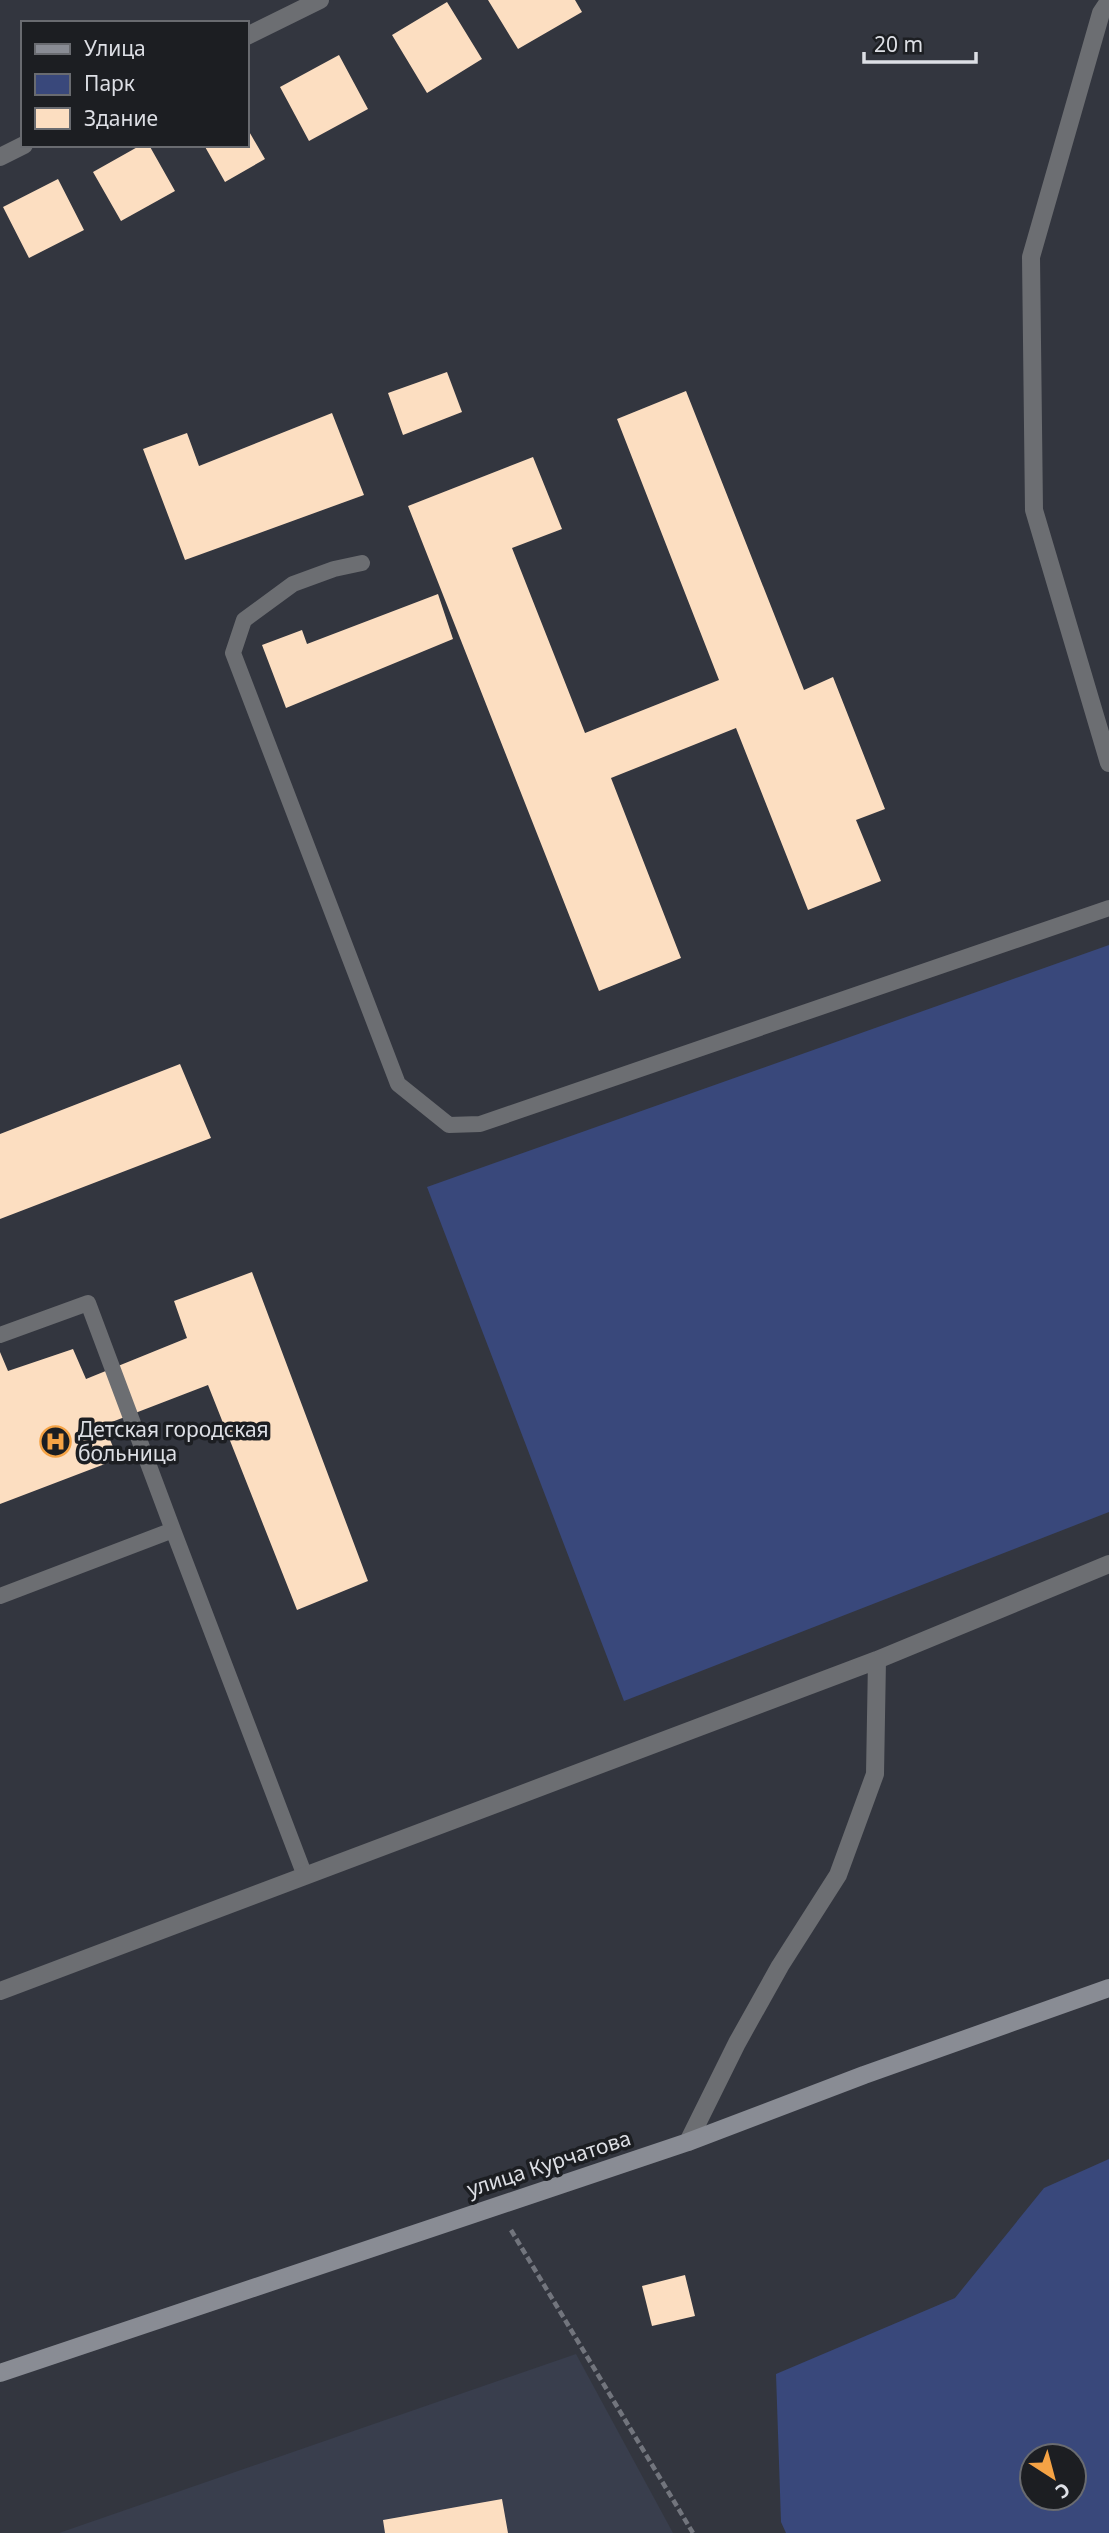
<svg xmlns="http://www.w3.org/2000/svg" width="1109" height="2533" font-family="'Noto Sans',sans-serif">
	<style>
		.built { fill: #393e4d }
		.green { fill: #39487b; fill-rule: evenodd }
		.building { fill: #fcdec1 }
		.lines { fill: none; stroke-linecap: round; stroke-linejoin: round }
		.path { stroke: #72757d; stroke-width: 4.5; stroke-dasharray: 7 3.5; stroke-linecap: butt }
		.service { stroke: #6c6e72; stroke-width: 16 }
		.minor { stroke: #6c6e72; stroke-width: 18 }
		.secondary { stroke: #898c94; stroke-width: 18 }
		.labels { text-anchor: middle; stroke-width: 7; stroke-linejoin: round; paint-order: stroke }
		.poi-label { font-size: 21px; fill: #dddfe5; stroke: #1c1e22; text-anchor: start }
		.street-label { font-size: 21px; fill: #dddfe5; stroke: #1c1e22 }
	</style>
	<rect width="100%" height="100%" fill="#33363f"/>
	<path class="built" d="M576 2354 673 2533H59Z"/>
	<path class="green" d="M1109 945V1512L624 1701 427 1187Z
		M1109 2159V2533H786L781 2522 776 2374 955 2298 1044 2188ZM1032 2456H1074V2498H1032Z"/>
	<path class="building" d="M488 0H575L582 12 518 49Z
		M447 2 482 59 427 93 392 35Z
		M339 55 368 109 309 141 280 87Z
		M247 128 265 159 225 182 204 145H247Z
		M141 145H149L175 191 121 221 93 172Z
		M58 179 84 230 29 258 3 207Z
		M447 372 462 412 403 435 388 393Z
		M686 391 804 690 833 677 885 809 856 820 881 881 808 910 736 728 611 778 681 958 599 991 408 506 533 457 562 529 512 548 585 733 719 680 617 419Z
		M332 413 364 495 185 560 143 449 187 433 199 466Z
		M438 594 453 639 286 708 262 645 302 630 307 644Z
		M180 1064 211 1138 0 1219V1134Z
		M252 1272 368 1581 297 1610 208 1385 104 1425 118 1459 0 1504V1352L8 1371 73 1349 86 1379 187 1338 174 1301Z
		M685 2275 695 2316 652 2326 642 2286Z
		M502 2499 508 2533H385L383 2520Z"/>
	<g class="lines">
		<path class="path" d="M511 2230 693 2533"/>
		<path class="service" d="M362 563 334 569 293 584 244 620 233 653 398 1084 449 1125 480 1124 1109 908
			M0 1335 88 1303 173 1530
			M0 1596 173 1530 305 1876"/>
		<path class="minor" d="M1109 1 1101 13 1031 257 1034 510 1109 763
			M247 36 320 0
			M0 157 24 145
			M0 1991 877 1660 1109 1564
			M688 2142 737 2043 780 1966 838 1875 875 1774 877 1660"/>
		<path class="secondary" d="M0 2373 688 2142 864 2075 1109 1988"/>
	</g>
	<defs>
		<symbol id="hospital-ring" viewBox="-11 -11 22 22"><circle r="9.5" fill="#1c1e22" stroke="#f5a345" stroke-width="1.5"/><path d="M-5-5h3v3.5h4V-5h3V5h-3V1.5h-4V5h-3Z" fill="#f5a345"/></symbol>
	</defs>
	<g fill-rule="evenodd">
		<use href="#hospital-ring" x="38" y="1424" width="35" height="35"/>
	</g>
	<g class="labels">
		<g class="poi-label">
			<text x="78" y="1437">Детская городская<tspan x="78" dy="24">больница</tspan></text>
		</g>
		<g class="street-label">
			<text transform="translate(549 2164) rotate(-18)" y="7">улица Курчатова</text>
		</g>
	</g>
	<rect x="21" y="21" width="228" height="126" fill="#1c1e22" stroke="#696b70" stroke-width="2"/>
	<rect x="35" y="44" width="35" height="10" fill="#898c94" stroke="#696b70" stroke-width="2"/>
	<text x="84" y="56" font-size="21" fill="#dddfe5">Улица</text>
	<rect x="35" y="74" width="35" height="21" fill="#39487b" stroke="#696b70" stroke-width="2"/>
	<text x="84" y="91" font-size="21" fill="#dddfe5">Парк</text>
	<rect x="35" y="108" width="35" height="21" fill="#fcdec1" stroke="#696b70" stroke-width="2"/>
	<text x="84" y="126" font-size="21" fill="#dddfe5">Здание</text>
	<g transform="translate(1053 2477) rotate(144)"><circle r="33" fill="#1c1e22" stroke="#696b70" stroke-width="2"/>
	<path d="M0-5L12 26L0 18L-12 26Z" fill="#f5a345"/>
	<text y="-10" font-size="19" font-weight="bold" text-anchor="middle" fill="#dddfe5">С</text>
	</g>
	<path d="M864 52v10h112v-10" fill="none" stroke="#dddfe5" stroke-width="3.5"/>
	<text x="874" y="52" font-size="21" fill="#dddfe5" stroke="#1c1e22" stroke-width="5" paint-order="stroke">20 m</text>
</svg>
